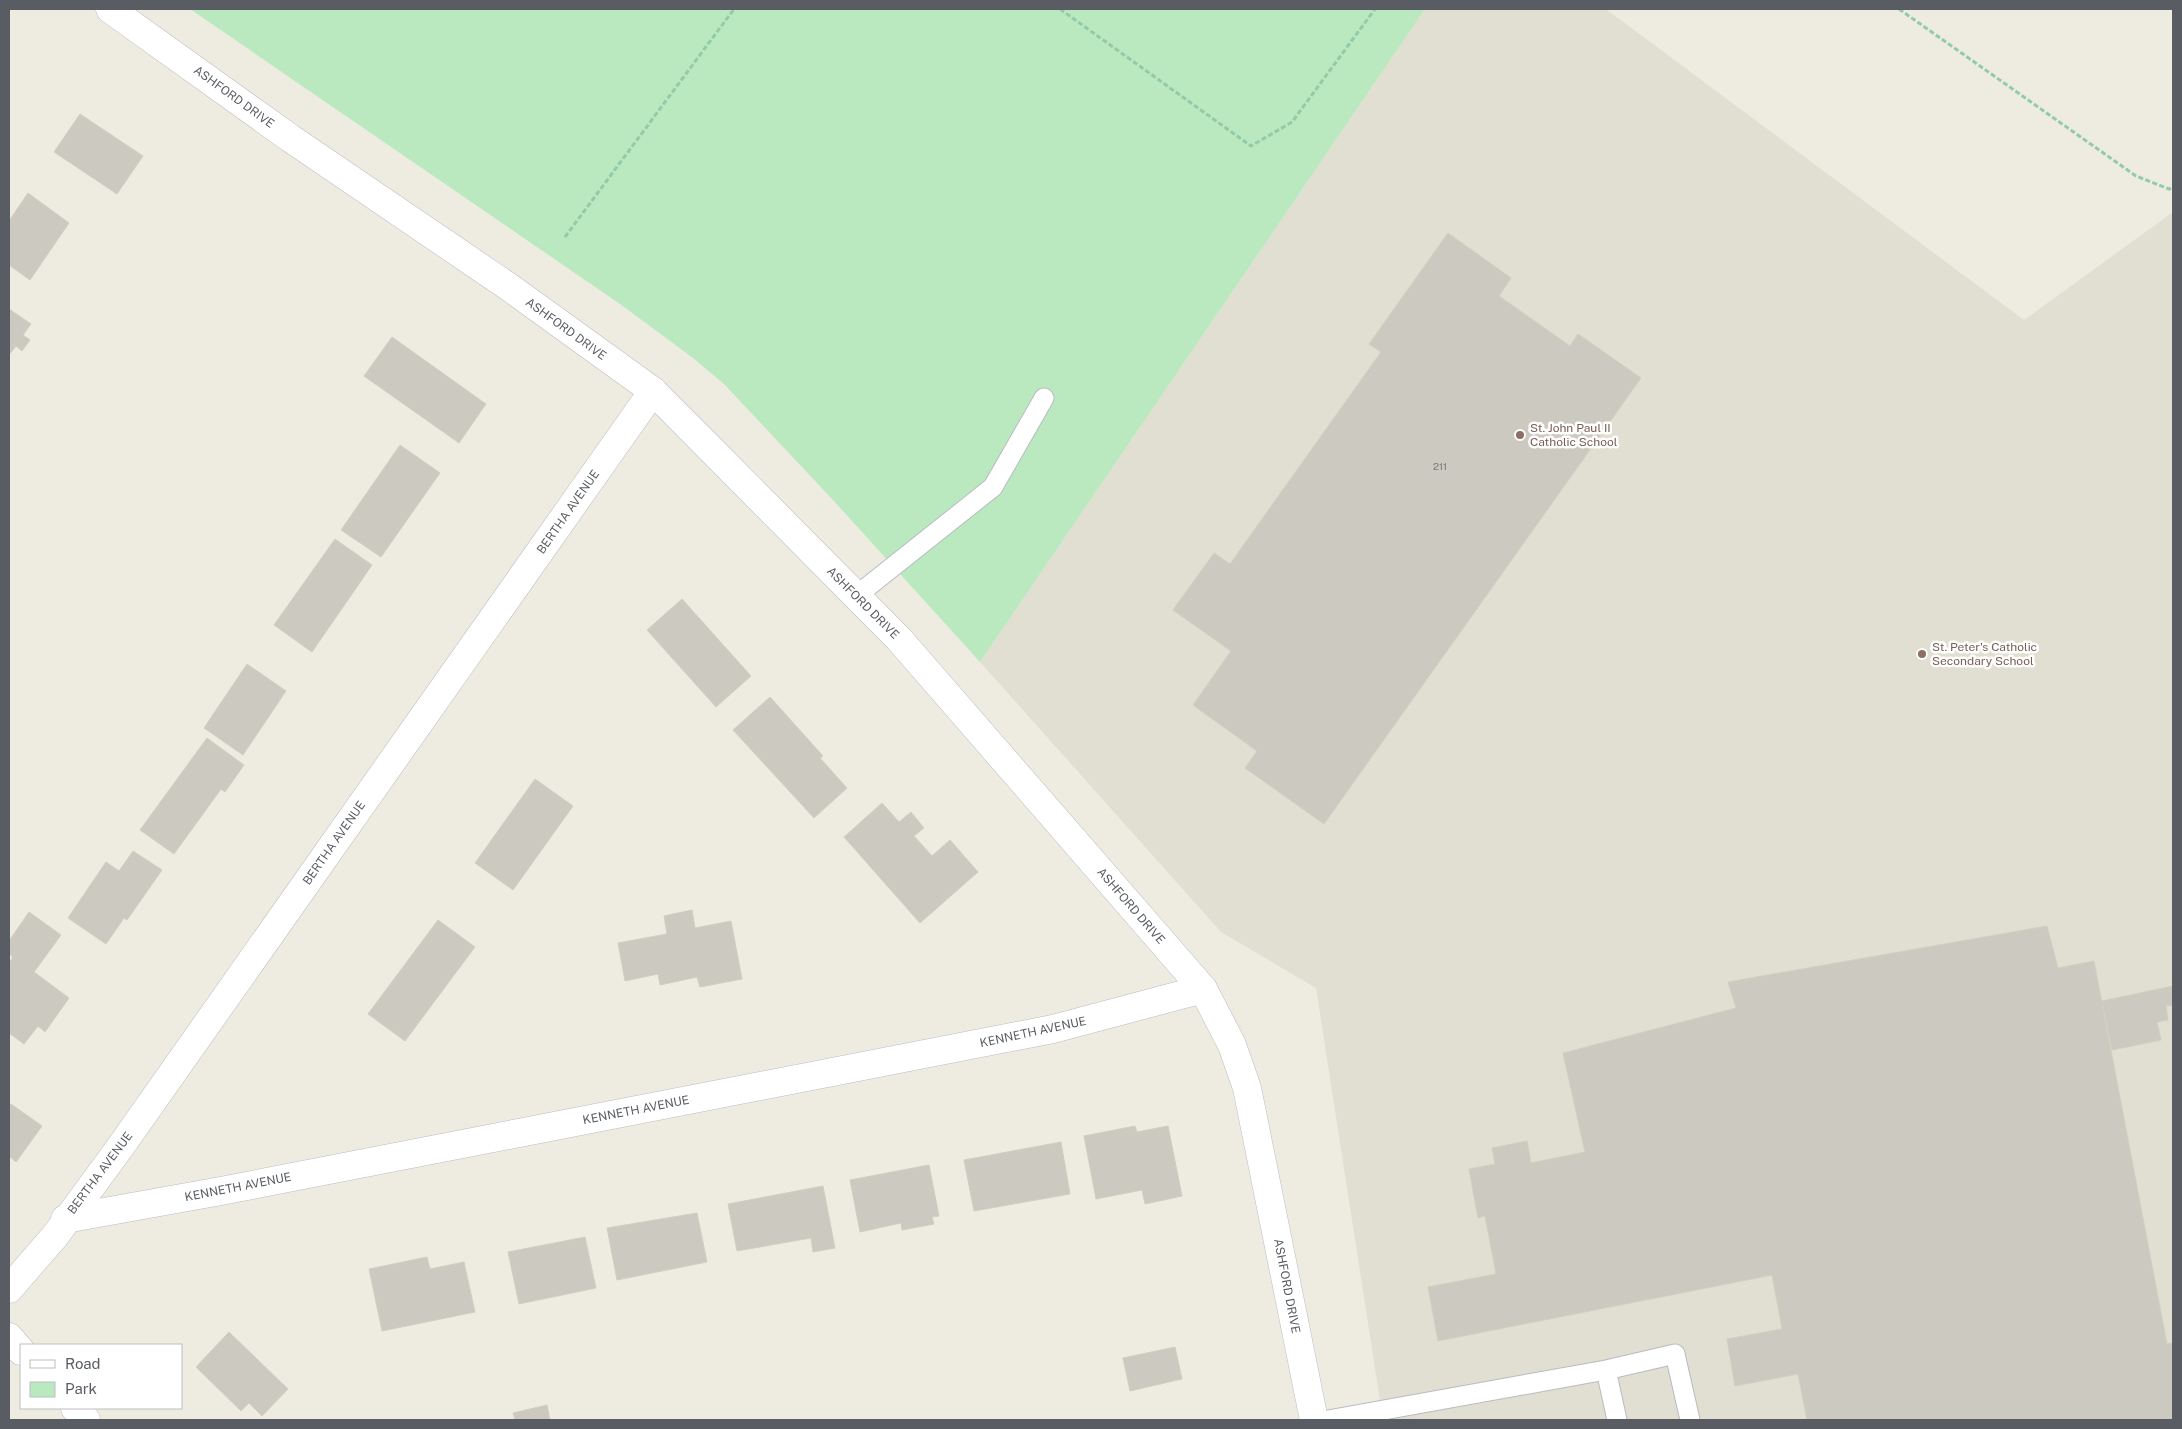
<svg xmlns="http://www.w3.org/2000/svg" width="2182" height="1429" font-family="'Public Sans',sans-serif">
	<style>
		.education { fill: #e0dfd1 }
		.green { fill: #bae9bf }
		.building { fill: #cbc9c0; stroke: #d3cfbe }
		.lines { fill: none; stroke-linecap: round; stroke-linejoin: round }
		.lane-casing { stroke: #b9bbc1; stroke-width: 21 }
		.street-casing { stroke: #b9bbc1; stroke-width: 29 }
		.secondary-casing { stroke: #babcc4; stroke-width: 29 }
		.path { stroke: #93caa8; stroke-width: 3; stroke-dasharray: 5 2.5; stroke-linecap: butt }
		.lane { stroke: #fff; stroke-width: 19 }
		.street { stroke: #fff; stroke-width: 28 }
		.secondary { stroke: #fff; stroke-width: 28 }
		.education-dot { fill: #8d6e63; stroke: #fff; stroke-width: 2 }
		.labels { text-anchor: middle; stroke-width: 5; stroke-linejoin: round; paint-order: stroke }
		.number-label { font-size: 10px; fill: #76787a }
		.street-label { font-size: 12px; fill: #595d63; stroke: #fff }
		.education-label { font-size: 12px; fill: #785e54; stroke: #fff; text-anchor: start }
	</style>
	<rect width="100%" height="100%" fill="#eeece1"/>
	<path class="education" d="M1425 9H1606L2024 320 2173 212V1420H1383L1316 988 1221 932 980 662Z"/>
	<path class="green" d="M190 9H1425L980 662 833 500 724 384 693 358 620 304Z"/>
	<path class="building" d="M80 114 143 156 117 194 54 152Z
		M28 193 69 223 30 280 9 265V221Z
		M1448 233 1511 278 1499 296 1570 346 1578 334 1641 378 1324 824 1245 768 1257 751 1193 705 1231 651 1173 610 1214 553 1230 564 1381 352 1369 344Z
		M9 309 31 324 23 335 30 340 22 351 16 346 9 355Z
		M392 337 486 404 459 443 364 376Z
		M400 445 440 473 381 557 341 530Z
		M335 539 372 565 312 652 274 625Z
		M682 599 751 676 716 707 647 630Z
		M247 664 286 691 243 755 204 728Z
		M770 697 823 756 820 758 847 788 814 818 733 730Z
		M207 738 244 765 225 792 221 789 174 854 140 830Z
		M535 779 573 806 513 890 475 863Z
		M882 803 899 822 911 812 924 828 914 836 932 856 950 840 978 872 920 923 844 837Z
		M133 851 162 870 127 920 124 918 106 944 68 918 106 862 119 871Z
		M692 910 695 928 731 921 742 979 700 987 697 977 660 985 658 974 625 981 618 943 667 934 664 916Z
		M29 912 61 935 34 972 69 998 45 1032 38 1026 24 1044 9 1033V963L13 957 9 954V941Z
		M438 920 475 947 405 1041 368 1014Z
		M2047 926 2058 968 2094 961 2167 1344 2173 1343V1420H1807L1798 1374 1735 1386 1727 1339 1782 1329 1772 1275 1438 1341 1428 1287 1496 1274 1485 1216 1478 1218 1469 1169 1495 1164 1492 1148 1527 1141 1531 1163 1585 1152 1563 1053 1736 1008 1728 982Z
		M2173 986V1005L2166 1006 2168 1020 2157 1022 2161 1040 2112 1050 2102 1001Z
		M11 1104 42 1126 16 1162 9 1156V1106Z
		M1135 1126 1137 1132 1168 1126 1182 1196 1145 1204 1142 1190 1096 1199 1084 1136Z
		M1061 1142 1070 1194 974 1211 964 1160Z
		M929 1165 939 1216 932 1217 934 1224 902 1230 901 1223 860 1232 850 1180Z
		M823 1186 835 1248 813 1252 811 1238 737 1251 728 1204Z
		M697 1213 707 1262 617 1280 607 1228Z
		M585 1237 596 1288 519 1304 508 1252Z
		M427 1257 430 1269 464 1262 475 1312 382 1331 369 1269Z
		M229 1332 288 1389 262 1416 249 1403 241 1411 196 1367Z
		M1175 1347 1182 1379 1130 1391 1123 1358Z
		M547 1405 550 1420H515L513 1413Z"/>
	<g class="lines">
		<defs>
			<path id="lane" d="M856 596 993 487 1044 398
				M1606 1370 1617 1420
				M1328 1420 1606 1370 1675 1354 1690 1420"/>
			<path id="street" d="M65 1219 221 1191 1053 1029 1203 989
				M9 1289 55 1236 121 1146 653 391
				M9 1337 21 1351
				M75 1408 86 1420"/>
			<path id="secondary" d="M110 9 290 138 509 287 653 391 899 639 1203 989 1232 1045 1247 1088 1314 1420"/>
		</defs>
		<use href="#lane" class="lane-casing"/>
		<use href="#street" class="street-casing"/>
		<use href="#secondary" class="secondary-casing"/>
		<path class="path" d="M1060 9 1251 146 1292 122 1375 9
			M1899 9 2136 176 2169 189 2173 188
			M565 237 734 9"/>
		<use href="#lane" class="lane"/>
		<use href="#street" class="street"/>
		<use href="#secondary" class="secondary"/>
	</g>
	<g class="education-dot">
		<circle cx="1520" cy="435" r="5"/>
		<circle cx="1922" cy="654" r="5"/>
	</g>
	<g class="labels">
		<g class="number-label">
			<text x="1440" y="470">211</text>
		</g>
		<g class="street-label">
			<text transform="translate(234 97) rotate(36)" y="4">ASHFORD DRIVE</text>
			<text transform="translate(566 329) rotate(36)" y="4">ASHFORD DRIVE</text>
			<text transform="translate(568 512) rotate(-55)" y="4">BERTHA AVENUE</text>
			<text transform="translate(863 603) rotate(45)" y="4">ASHFORD DRIVE</text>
			<text transform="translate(334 843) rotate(-55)" y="4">BERTHA AVENUE</text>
			<text transform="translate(1131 906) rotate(49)" y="4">ASHFORD DRIVE</text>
			<text transform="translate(1033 1032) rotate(-12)" y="4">KENNETH AVENUE</text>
			<text transform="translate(636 1110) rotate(-11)" y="4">KENNETH AVENUE</text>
			<text transform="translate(100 1173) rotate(-53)" y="4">BERTHA AVENUE</text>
			<text transform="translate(238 1187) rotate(-11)" y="4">KENNETH AVENUE</text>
			<text transform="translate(1287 1286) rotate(79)" y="4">ASHFORD DRIVE</text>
		</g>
		<g class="education-label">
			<text x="1530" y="432">St. John Paul II<tspan x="1530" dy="14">Catholic School</tspan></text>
			<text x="1932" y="651">St. Peter's Catholic<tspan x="1932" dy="14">Secondary School</tspan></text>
		</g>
	</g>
	<rect width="2182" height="1429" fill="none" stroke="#595d63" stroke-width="20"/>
	<rect x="20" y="1344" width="162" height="65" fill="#ffffff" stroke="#bdbec1"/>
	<rect x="30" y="1360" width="25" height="8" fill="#ffffff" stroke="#bdbec1"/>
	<text x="65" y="1369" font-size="15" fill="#595d63">Road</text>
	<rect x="30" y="1382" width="25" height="15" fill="#bae9bf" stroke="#bdbec1"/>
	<text x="65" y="1394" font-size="15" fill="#595d63">Park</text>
</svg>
